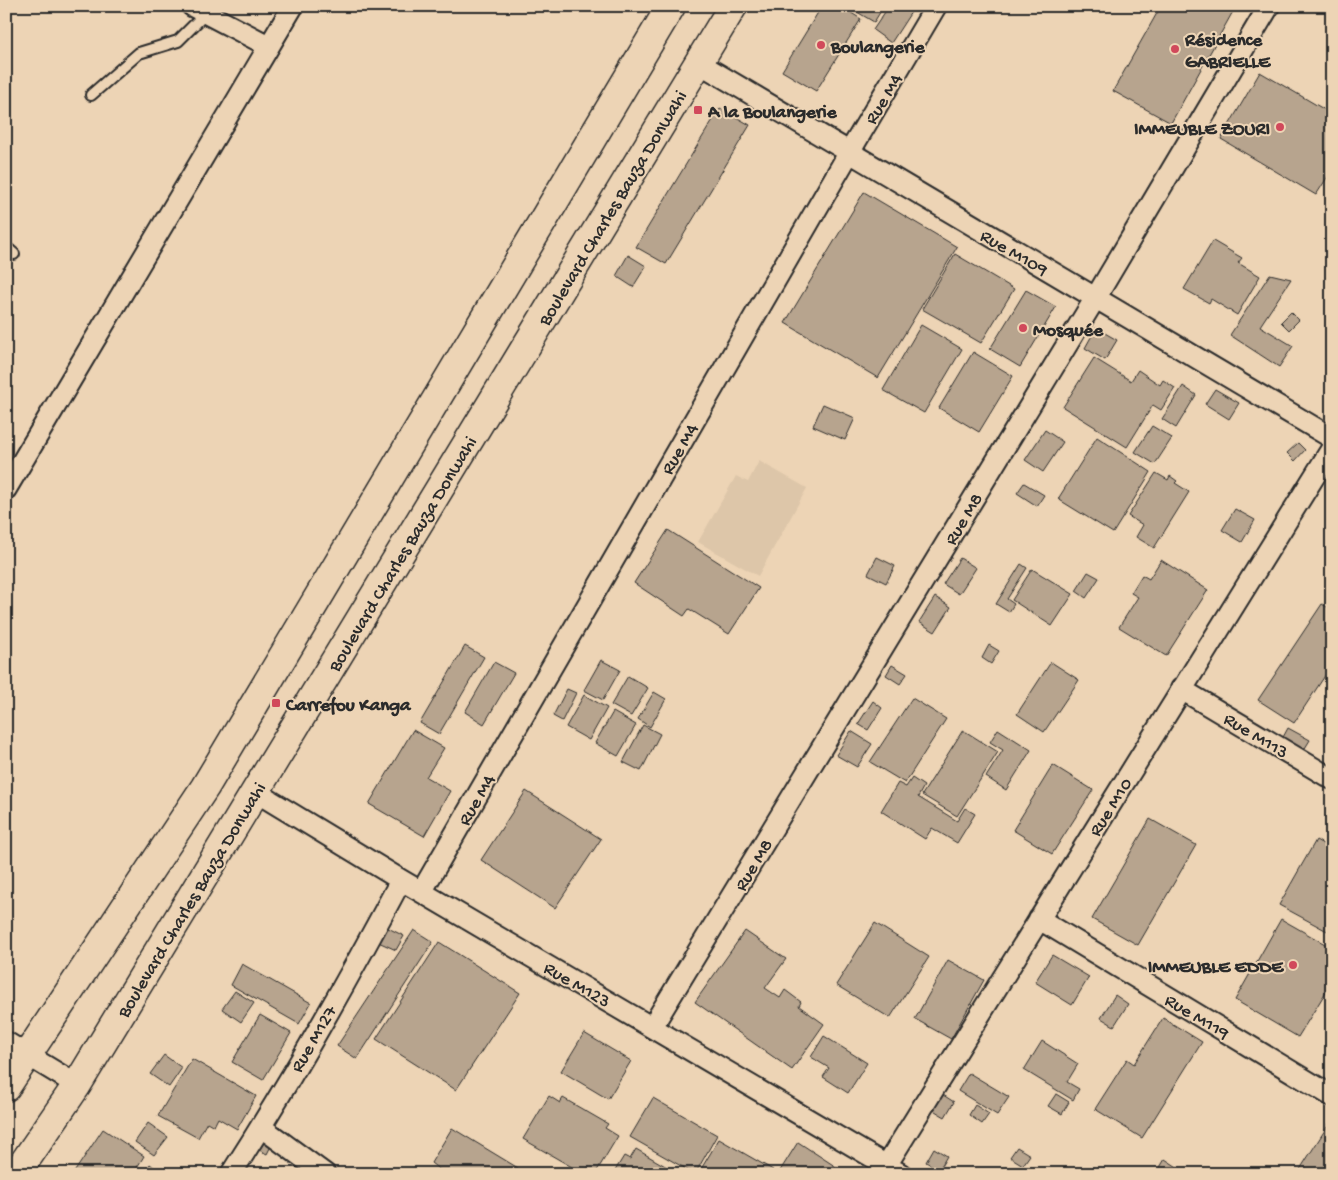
<svg xmlns="http://www.w3.org/2000/svg" width="1338" height="1180" font-family="'Gochi Hand',sans-serif">
	<style>
		.built { fill: #ddc6a9 }
		.building { fill: #b7a48e; stroke: #2b2b2b }
		.lines { fill: none; stroke-linecap: round; stroke-linejoin: round }
		.lane-casing { stroke: #2b2b2b; stroke-width: 14 }
		.street-casing { stroke: #2b2b2b; stroke-width: 24 }
		.secondary-casing { stroke: #2b2b2b; stroke-width: 31 }
		.lane { stroke: #edd4b5; stroke-width: 10 }
		.street { stroke: #edd4b5; stroke-width: 20 }
		.secondary { stroke: #edd4b5; stroke-width: 28 }
		.poi-dot { fill: #d1495b; stroke: #edd4b5; stroke-width: 2 }
		.labels { text-anchor: middle; stroke-width: 4; stroke-linejoin: round; paint-order: stroke }
		.poi-label { font-size: 19px; font-weight: bold; fill: #2b2b2b; stroke: #edd4b5; text-anchor: start }
		.street-label { font-size: 19px; fill: #2b2b2b; stroke: #edd4b5 }
	</style>
	<rect width="100%" height="100%" fill="#edd4b5"/>
	<filter id="ink" filterUnits="userSpaceOnUse"><feTurbulence type="fractalNoise" baseFrequency=".02" numOctaves="2"/><feDisplacementMap in="SourceGraphic" scale="10" xChannelSelector="R" yChannelSelector="G"/><feConvolveMatrix kernelMatrix="1 2 1 2 8 2 1 2 1" color-interpolation-filters="sRGB"/></filter>
	<g filter="url(#ink)">
		<path class="built" d="M759 461 807 488 758 576 698 542 736 476 748 482Z"/>
		<path class="building" d="M822 6H840L861 19 816 91 782 71Z
			M847 6H884L874 22Z
			M889 6H915L891 43 873 30Z
			M1161 6H1236L1171 123 1113 91Z
			M1260 72 1332 114V170L1316 195 1221 139Z
			M720 108 750 125 666 264 636 247Z
			M864 192 957 247 878 378 785 323Z
			M1213 241 1242 258 1238 263 1260 276 1237 315 1211 299 1209 303 1184 289Z
			M955 254 1014 289 981 343 922 309Z
			M628 255 646 266 633 287 616 276Z
			M1270 274 1291 279 1260 326 1293 346 1279 367 1230 335Z
			M1026 290 1056 307 1020 367 990 349Z
			M1291 312 1299 320 1289 330 1281 322Z
			M921 325 962 349 924 413 883 390Z
			M1096 328 1117 340 1105 360 1085 348Z
			M973 352 1013 376 979 432 939 408Z
			M1094 358 1131 381 1138 370 1160 385 1163 380 1175 388 1161 410 1153 405 1127 447 1063 407Z
			M1183 386 1196 395 1176 428 1162 419Z
			M1215 389 1239 403 1229 419 1205 404Z
			M823 404 855 418 845 440 813 426Z
			M1152 426 1172 438 1155 464 1135 452Z
			M1045 430 1063 442 1043 472 1025 460Z
			M1097 437 1151 472 1113 533 1058 499Z
			M1298 443 1305 450 1295 461 1287 453Z
			M1156 473 1168 480 1170 476 1177 481 1175 483 1189 492 1154 548 1136 537 1143 525 1128 516Z
			M1024 483 1044 495 1037 506 1017 493Z
			M1235 509 1255 520 1242 542 1222 530Z
			M668 530 759 588 729 634 689 609 684 616 634 583Z
			M877 557 895 566 886 583 868 574Z
			M960 558 976 568 959 594 943 584Z
			M1161 560 1208 590 1166 656 1119 627 1138 597 1131 593 1142 575 1149 579Z
			M1021 564 1027 568 1007 599 1014 604 1009 612 996 604Z
			M1032 569 1073 594 1052 626 1012 600Z
			M1088 572 1099 578 1086 598 1076 591Z
			M935 597 951 607 935 632 919 622Z
			M1322 604 1332 610V665L1294 723 1258 700Z
			M989 645 999 651 991 664 982 658Z
			M465 646 484 657 439 734 420 723Z
			M601 660 620 670 603 700 584 690Z
			M494 662 514 673 484 724 465 712Z
			M1051 662 1079 680 1044 732 1017 714Z
			M892 665 907 674 900 684 886 675Z
			M628 676 648 688 631 716 611 705Z
			M567 689 576 693 562 721 553 716Z
			M654 692 666 699 650 727 638 719Z
			M584 695 607 708 589 740 566 727Z
			M912 698 946 719 905 783 870 762Z
			M873 701 882 708 868 730 858 724Z
			M613 712 636 725 618 756 595 743Z
			M643 725 660 734 641 771 623 762Z
			M1288 728 1310 740 1302 753 1281 741Z
			M998 729 1031 750 1006 790 986 777 1003 750 990 742Z
			M413 730 444 748 426 777 450 791 424 836 369 804Z
			M963 730 998 752 957 816 922 795Z
			M851 731 872 744 857 767 836 755Z
			M1053 765 1093 790 1052 854 1013 830Z
			M912 778 924 786 918 797 957 821 965 808 975 814 957 843 932 828 925 839 881 811 898 783 906 787Z
			M526 791 601 839 555 908 481 860Z
			M1150 819 1196 845 1138 945 1092 919Z
			M1316 840 1332 849V922L1327 931 1279 905Z
			M1281 919 1332 948V982L1298 1037 1235 1000Z
			M875 923 929 957 890 1018 836 985Z
			M382 925 404 936 396 950 374 940Z
			M414 930 433 942 357 1059 337 1046Z
			M745 931 786 959 765 988 780 998 785 990 801 1002 799 1006 824 1024 792 1070 695 1002Z
			M439 942 520 993 456 1090 376 1039Z
			M1052 955 1089 977 1072 1005 1035 982Z
			M948 960 984 980 951 1039 915 1019Z
			M242 964 311 1003 299 1024 231 985Z
			M235 991 254 1003 241 1022 222 1009Z
			M1115 995 1128 1004 1114 1026 1101 1018Z
			M260 1015 291 1033 263 1080 232 1062Z
			M1163 1018 1202 1042 1142 1138 1095 1109 1127 1059 1134 1064Z
			M584 1033 631 1061 608 1099 561 1071Z
			M824 1036 867 1063 848 1093 823 1077 829 1068 811 1057Z
			M1042 1041 1078 1064 1067 1082 1079 1089 1073 1100 1024 1070Z
			M164 1055 182 1068 169 1087 150 1074Z
			M192 1059 256 1096 237 1129 218 1118 214 1126 207 1122 198 1138 158 1116Z
			M969 1073 1009 1097 997 1115 958 1091Z
			M940 1093 954 1102 945 1117 930 1108Z
			M1056 1094 1069 1102 1062 1114 1048 1106Z
			M549 1096 560 1103 563 1098 608 1124 605 1128 618 1136 595 1174H584L523 1139Z
			M653 1098 717 1135 695 1174 630 1137Z
			M975 1105 989 1114 982 1124 969 1115Z
			M1332 1119V1174H1297Z
			M148 1123 168 1137 154 1155 135 1142Z
			M452 1128 518 1168 514 1174H445L431 1163Z
			M103 1129 144 1156 133 1174H73Z
			M262 1134 274 1140 267 1154 255 1148Z
			M719 1139 773 1170 770 1174H698Z
			M798 1142 847 1174H778Z
			M1017 1147 1030 1155 1023 1165 1010 1157Z
			M934 1148 947 1156 939 1170 926 1162Z
			M636 1149 679 1174H613L624 1156 630 1159Z
			M1165 1159 1188 1174H1156Z
			M150 1164 163 1174H143Z"/>
		<g class="lines">
			<defs>
				<path id="lane" d="M91 95 139 53 178 41 206 13
					M6 247 14 254"/>
				<path id="street" d="M192 6 269 46
					M699 63 1332 438
					M6 489 293 6
					M1181 689 1332 779
					M256 792 401 880 901 1174
					M422 891 849 153 936 6
					M1039 919 1332 1096
					M652 1027 1096 297 1269 6
					M6 1042 77 1085
					M261 1127 325 1174
					M231 1174C292 1079 348 980 401 880
					M881 1174 1332 448"/>
				<path id="secondary" d="M6 1087 205 787 671 6
					M16 1174 77 1085 733 6"/>
			</defs>
			<use href="#lane" class="lane-casing"/>
			<use href="#street" class="street-casing"/>
			<use href="#secondary" class="secondary-casing"/>
			<use href="#lane" class="lane"/>
			<use href="#street" class="street"/>
			<use href="#secondary" class="secondary"/>
		</g>
	</g>
	<g class="poi-dot">
		<circle cx="821" cy="45" r="5"/>
		<circle cx="1175" cy="49" r="5"/>
		<rect x="693" y="105" width="10" height="10" rx="2.5"/>
		<circle cx="1280" cy="127" r="5"/>
		<circle cx="1023" cy="328" r="5"/>
		<rect x="271" y="698" width="10" height="10" rx="2.5"/>
		<circle cx="1293" cy="965" r="5"/>
	</g>
	<g class="labels">
		<g class="poi-label">
			<text x="1185" y="45">Résidence<tspan x="1185" dy="22">GABRIELLE</tspan></text>
			<text x="831" y="52">Boulangerie</text>
			<text x="708" y="117">A la Boulangerie</text>
			<text x="1270" y="134" text-anchor="end">IMMEUBLE ZOURI</text>
			<text x="1033" y="335">Mosquée</text>
			<text x="286" y="710">Carrefou Kanga</text>
			<text x="1283" y="972" text-anchor="end">IMMEUBLE EDDE</text>
		</g>
		<g class="street-label">
			<text transform="translate(882 98) rotate(-59)" y="7">Rue M4</text>
			<text transform="translate(611 207) rotate(-59)" y="7">Boulevard Charles Bauza Donwahi</text>
			<text transform="translate(1015 251) rotate(30)" y="7">Rue M109</text>
			<text transform="translate(678 448) rotate(-60)" y="7">Rue M4</text>
			<text transform="translate(962 518) rotate(-59)" y="7">Rue M8</text>
			<text transform="translate(401 553) rotate(-59)" y="7">Boulevard Charles Bauza Donwahi</text>
			<text transform="translate(1257 734) rotate(31)" y="7">Rue M113</text>
			<text transform="translate(475 799) rotate(-60)" y="7">Rue M4</text>
			<text transform="translate(1109 806) rotate(-58)" y="7">Rue M10</text>
			<text transform="translate(752 864) rotate(-59)" y="7">Rue M8</text>
			<text transform="translate(190 899) rotate(-59)" y="7">Boulevard Charles Bauza Donwahi</text>
			<text transform="translate(578 983) rotate(30)" y="7">Rue M123</text>
			<text transform="translate(1198 1015) rotate(31)" y="7">Rue M119</text>
			<text transform="translate(312 1038) rotate(-60)" y="7">Rue M127</text>
		</g>
	</g>
	<rect width="1338" height="1180" fill="none" stroke="#edd4b5" stroke-width="25"/>
	<rect x="12" y="12" width="1313" height="1155" fill="none" stroke="#2b2b2b" stroke-width="2" filter="url(#ink)"/>
</svg>
